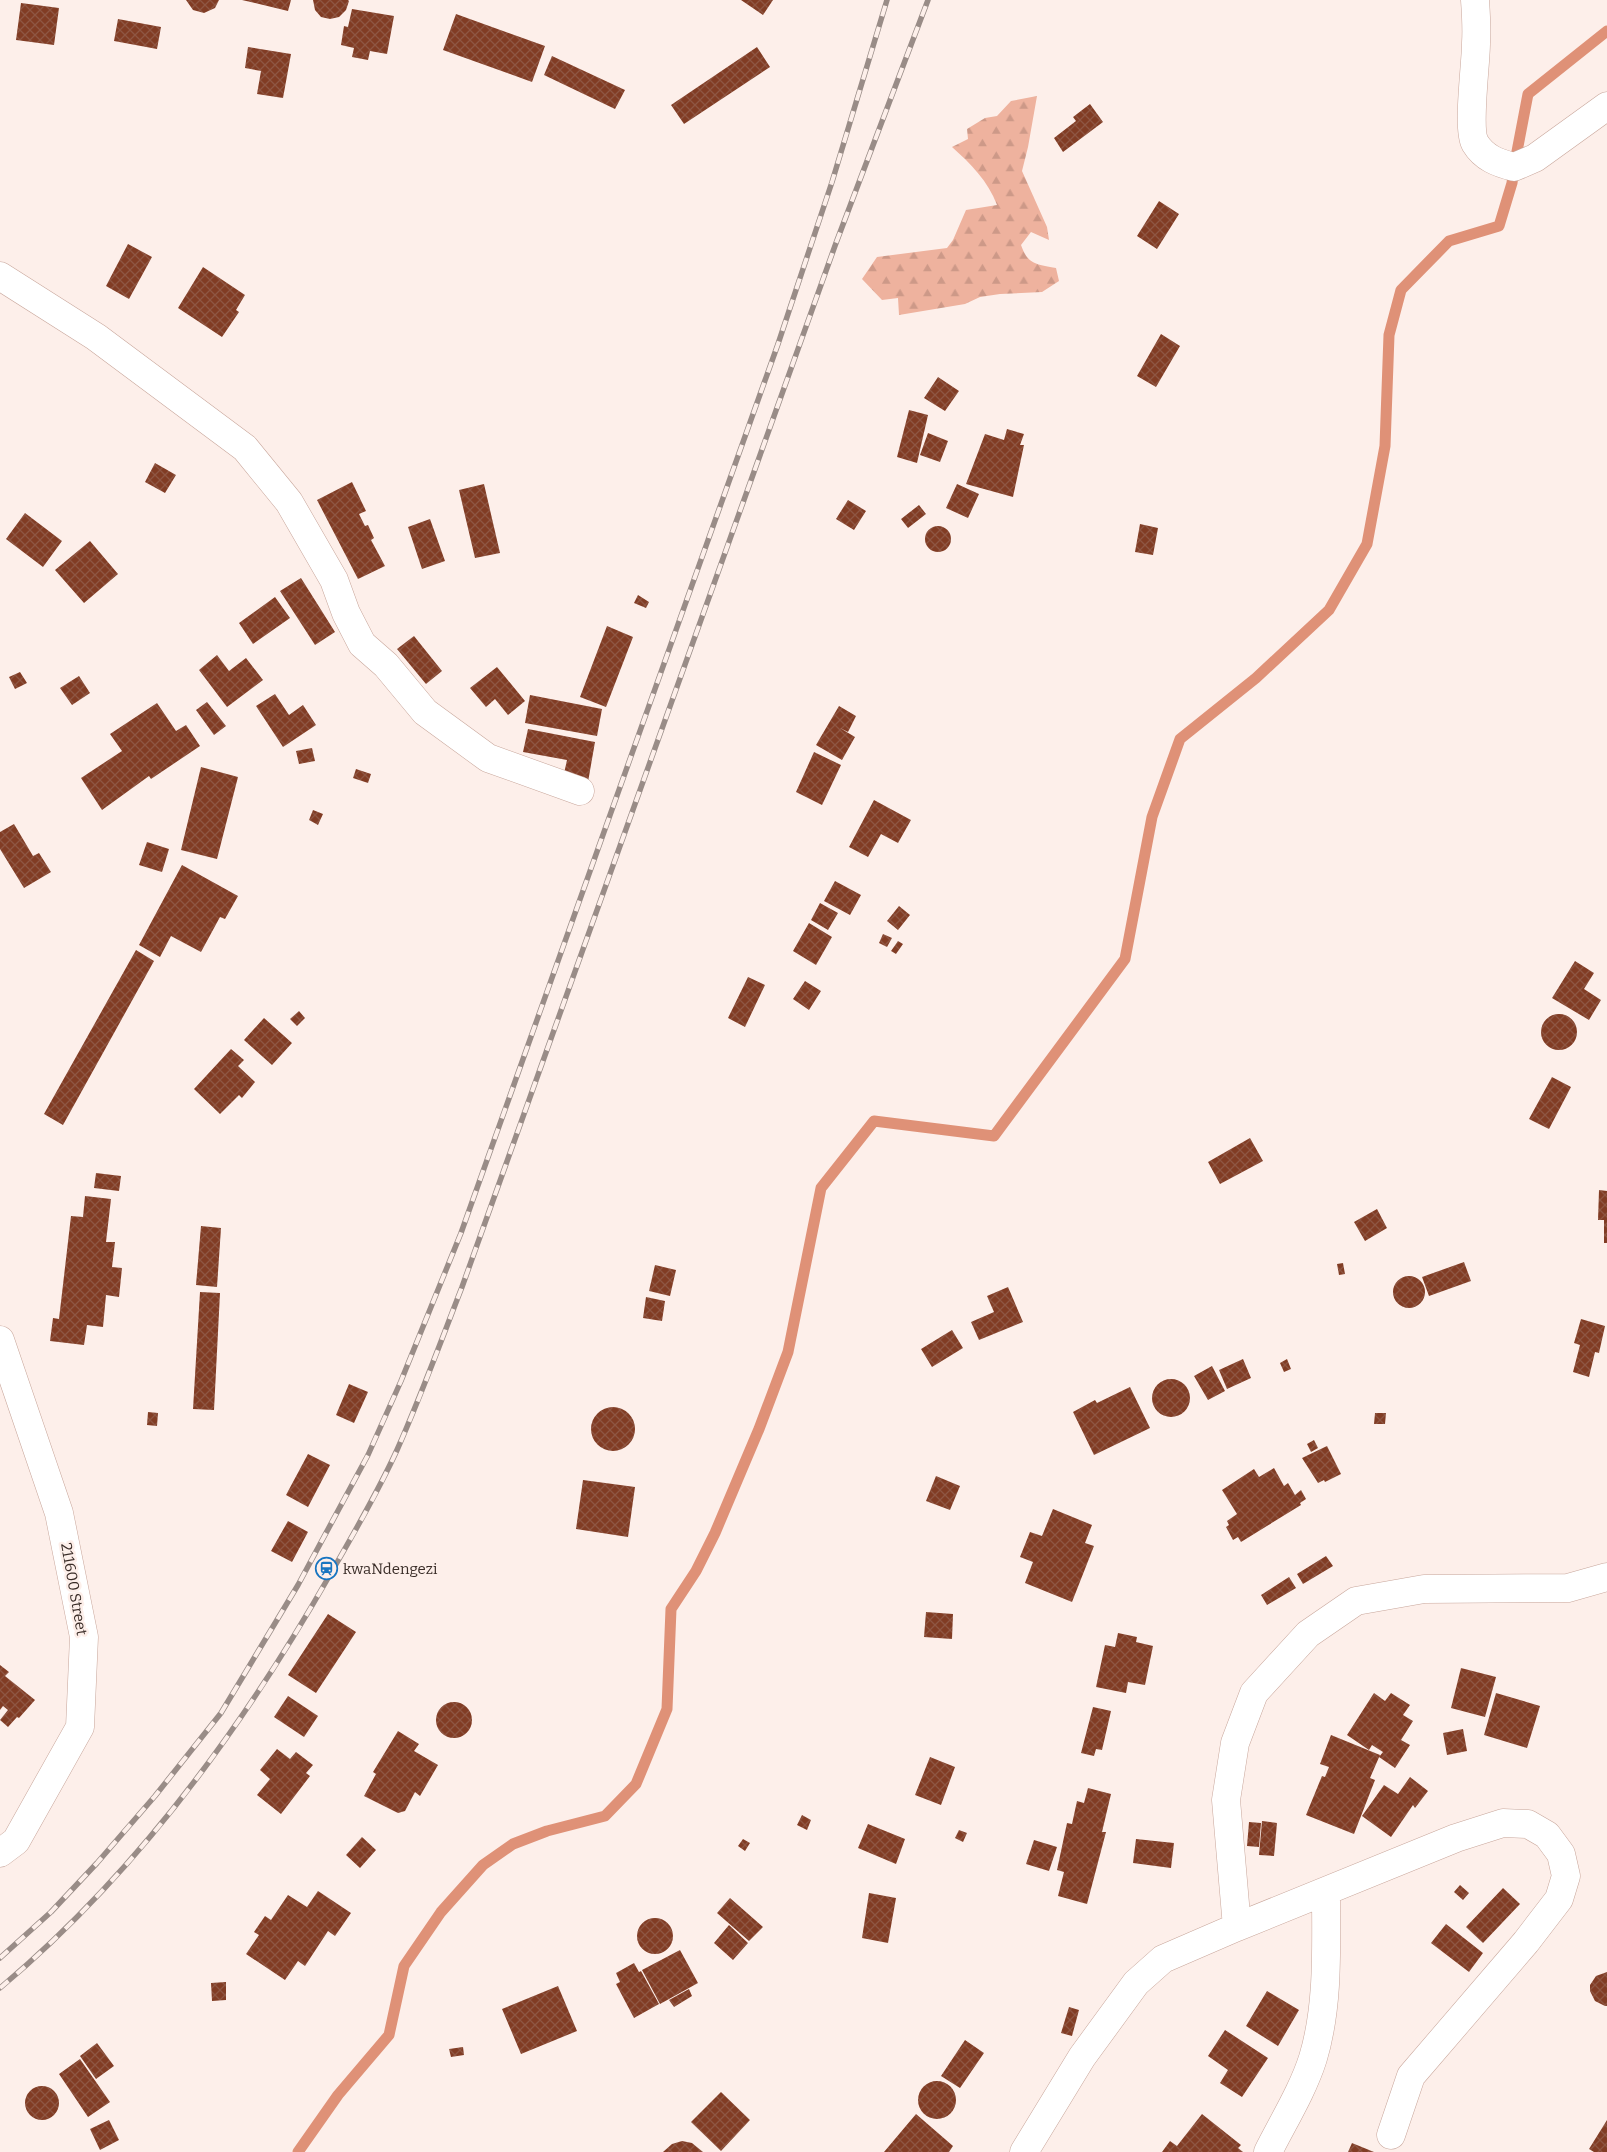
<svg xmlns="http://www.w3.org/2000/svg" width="1607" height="2152" font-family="Bitter,serif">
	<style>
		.forest { fill: url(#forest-firs) }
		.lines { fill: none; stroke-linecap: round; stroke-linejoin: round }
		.stream { stroke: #df9177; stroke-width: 11 }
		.building { fill: url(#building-cross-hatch) }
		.minor-casing { stroke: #c8a69b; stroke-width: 29 }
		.minor { stroke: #fff; stroke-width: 28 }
		.rail-casing { stroke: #998c87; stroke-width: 5.5 }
		.rail { stroke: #fdefea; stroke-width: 4; stroke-dasharray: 11; stroke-linecap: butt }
		.labels { text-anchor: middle; stroke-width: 5; stroke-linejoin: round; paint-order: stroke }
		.poi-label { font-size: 15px; fill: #392c27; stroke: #fdefea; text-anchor: start }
		.street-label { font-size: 15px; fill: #392c27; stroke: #fdefea }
	</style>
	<defs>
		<pattern id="forest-firs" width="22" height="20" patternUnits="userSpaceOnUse" patternTransform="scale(1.25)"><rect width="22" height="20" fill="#eeb29e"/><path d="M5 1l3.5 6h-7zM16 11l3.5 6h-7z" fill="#cd9988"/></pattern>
		<pattern id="building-cross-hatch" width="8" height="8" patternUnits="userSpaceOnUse" patternTransform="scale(1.25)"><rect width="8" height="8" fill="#813c24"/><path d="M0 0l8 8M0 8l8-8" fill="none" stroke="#8e5643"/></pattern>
	</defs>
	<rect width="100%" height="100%" fill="#fdefea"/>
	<path class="forest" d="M1037 96 1028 147 1022 171 1047 227 1049 240 1031 232 1021 245C1028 265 1036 264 1056 268L1059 281 1042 292 1000 294 980 297 965 304 899 315 898 298 882 300 862 279 877 257 947 248 953 240 966 210 997 205C988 181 971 164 952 147L968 139 967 129 985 118 997 116 1011 101Z"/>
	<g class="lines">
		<path class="stream" d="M298 2152 338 2095 389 2035 404 1966 441 1912 483 1865 513 1844 547 1831 605 1816 636 1784 667 1709 671 1609 696 1571 715 1533 759 1429 788 1352 821 1188 874 1121 994 1136 1125 959 1152 817 1180 739 1256 678 1329 610 1367 544 1385 446 1389 335 1401 290 1449 241 1499 226 1512 183 1514 167 1528 94 1607 31"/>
	</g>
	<path class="building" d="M186 0H219L215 8 204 13 193 10Z
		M242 0H291L288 11Z
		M313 0H348L349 1 346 10 339 17 330 19 321 17 315 10Z
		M741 0H773L763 15Z
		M21 3 59 8 54 45 16 40Z
		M352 9 394 16 387 54 370 51 368 60 352 57 354 48 341 45 344 26 348 27Z
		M456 14 545 46 532 82 443 50Z
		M118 19 161 27 157 49 114 41Z
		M248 47 291 54 283 98 257 94 261 71 245 68Z
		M757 47 770 67 684 124 671 105Z
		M552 56 625 90 615 109 544 75Z
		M1090 104 1103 122 1063 152 1054 138 1076 121 1073 117Z
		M1159 201 1179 214 1157 249 1137 236Z
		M128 244 152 257 129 299 106 286Z
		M203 267 245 295 236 310 239 312 222 337 178 308Z
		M1161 334 1180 346 1156 387 1137 376Z
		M938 377 959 391 945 411 924 398Z
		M909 410 928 415 917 463 897 457Z
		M1007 429 1024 434 1020 445H1024L1013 497 966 484 985 434 1004 440Z
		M928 433 948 441 940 462 920 455Z
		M155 463 176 475 165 493 145 482Z
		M352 482 366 511 359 514 365 526 368 525 374 538 371 540 385 566 358 579 317 500Z
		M484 484 500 553 475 558 459 490Z
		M957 484 979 494 968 518 946 508Z
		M848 500 866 511 854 530 836 519Z
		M919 505 926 514 908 528 901 519Z
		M25 513 62 541 43 567 6 539Z
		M430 519 445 561 422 569 408 527Z
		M1140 524 1158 528 1153 555 1135 552Z
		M925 539a13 13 0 1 1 26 0a13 13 0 1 1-26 0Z
		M90 541 118 574 84 603 55 570Z
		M301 578 335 632 315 645 280 591Z
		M638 595 649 602 646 608 634 603Z
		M275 597 290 618 253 644 239 623Z
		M607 626 633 637 606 707 580 697Z
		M414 636 442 671 426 684 397 649Z
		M217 655 229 671 246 658 263 680 227 707 199 670Z
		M497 667 525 701 508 715 495 699 486 707 470 688Z
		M20 672 27 683 15 689 9 677Z
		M79 676 90 693 72 705 60 688Z
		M275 694 289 715 303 705 316 725 283 747 256 706Z
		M530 695 602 709 597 736 525 723Z
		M207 702 226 726 214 735 196 710Z
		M157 703 176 731 186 725 200 746 151 779 149 776 102 810 81 778 122 751 110 734Z
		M839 706 856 716 848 732 840 728 855 737 842 760 816 745Z
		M528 729 595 742 588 782 563 778 567 760 523 752Z
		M312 748 315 761 299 764 296 751Z
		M814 752 841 765 822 805 796 792Z
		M201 767 238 777 217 859 181 850Z
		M356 769 371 774 368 783 353 778Z
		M874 800 911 820 898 843 881 834 868 857 849 847Z
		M313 810 323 814 318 825 309 820Z
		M14 824 33 856 39 853 51 872 24 888 0 849V832Z
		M147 842 169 849 162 872 139 865Z
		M182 865 238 896 225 919 220 917 201 952 171 936 160 957 139 945Z
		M835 881 861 895 850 915 824 901Z
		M820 903 838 913 828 930 811 920Z
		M899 906 910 915 898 930 887 921Z
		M809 923 832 937 816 965 793 951Z
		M883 934 892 938 887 947 879 943Z
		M898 941 903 944 896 954 891 951Z
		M136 950 154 961 63 1125 44 1114Z
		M1575 961 1594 973 1584 989 1601 1000 1589 1020 1552 998Z
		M748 977 765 985 745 1027 728 1018Z
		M805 981 821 991 809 1010 793 999Z
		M299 1011 305 1018 297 1026 290 1019Z
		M1541 1032a18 18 0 1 1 36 0a18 18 0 1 1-36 0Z
		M264 1018 292 1043 272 1065 244 1040Z
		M231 1049 244 1060 238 1066 255 1082 242 1098 239 1095 220 1114 194 1089Z
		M1552 1077 1571 1087 1549 1129 1529 1119Z
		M1250 1138 1263 1161 1220 1184 1208 1162Z
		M96 1173 121 1176 119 1191 94 1188Z
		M1599 1190 1607 1191V1243H1604V1220H1598Z
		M85 1196 111 1199 106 1242H115L112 1267 122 1268 119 1297 106 1295 103 1327 87 1325 84 1345 50 1341 53 1318 59 1319 71 1216 83 1217Z
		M1377 1209 1387 1228 1365 1241 1354 1222Z
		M201 1226 221 1228 217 1287 196 1285Z
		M1464 1262 1471 1281 1429 1296 1422 1277Z
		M1343 1263 1345 1274 1339 1275 1337 1264Z
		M655 1265 676 1270 670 1296 649 1291Z
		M1393 1292a16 16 0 1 1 32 0a16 16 0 1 1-32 0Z
		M1008 1287 1023 1322 979 1340 971 1322 994 1312 987 1296Z
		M200 1292 220 1293 214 1410 193 1409Z
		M646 1297 665 1301 662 1321 643 1318Z
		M1581 1319 1605 1326 1599 1353 1595 1352 1589 1377 1573 1372 1580 1345 1574 1343Z
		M952 1330 963 1348 932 1367 921 1349Z
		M1243 1359 1251 1378 1227 1389 1219 1370Z
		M1287 1359 1291 1369 1284 1372 1280 1363Z
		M1212 1366 1225 1391 1208 1400 1194 1376Z
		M1152 1398a19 19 0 1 1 38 0a19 19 0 1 1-38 0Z
		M349 1384 368 1392 354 1423 336 1415Z
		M1130 1387 1150 1428 1094 1455 1073 1412 1095 1400 1097 1403Z
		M591 1429a22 22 0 1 1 44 0a22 22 0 1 1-44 0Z
		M148 1412 158 1413 157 1426 147 1425Z
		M1375 1413H1386L1385 1424H1374Z
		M1314 1440 1318 1448 1311 1452 1307 1444Z
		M1327 1446 1341 1474 1325 1482 1324 1480 1318 1483 1302 1458Z
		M308 1454 330 1465 308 1507 286 1495Z
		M1274 1468 1284 1486 1288 1483 1295 1495 1301 1490 1306 1499 1300 1503 1301 1505 1241 1542 1238 1537 1233 1540 1226 1527 1229 1525 1227 1521 1237 1514 1222 1490 1254 1469 1259 1477Z
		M936 1476 960 1486 950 1510 926 1501Z
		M583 1480 635 1487 628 1537 576 1529Z
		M1053 1509 1092 1525 1085 1543 1094 1546 1072 1602 1025 1583 1033 1562 1020 1557 1030 1532 1042 1536Z
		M288 1521 308 1532 292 1562 271 1551Z
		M1326 1556 1333 1566 1303 1584 1297 1574Z
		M1289 1577 1296 1588 1267 1605 1261 1595Z
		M926 1612 953 1614 952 1639 924 1637Z
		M328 1614 356 1632 316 1693 288 1675Z
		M1118 1633 1137 1637 1136 1642 1153 1646 1145 1685 1128 1682 1126 1693 1096 1687 1105 1645 1115 1647Z
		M0 1665 9 1672 5 1676 35 1700 19 1718 17 1717 8 1727 0 1720 8 1710 3 1706 0 1710Z
		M1461 1668 1496 1677 1485 1717 1451 1708Z
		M1374 1693 1385 1701 1391 1693 1410 1705 1403 1715 1413 1721 1401 1740 1410 1745 1395 1768 1379 1757 1383 1752 1372 1745 1369 1750 1347 1735Z
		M1496 1693 1540 1706 1527 1748 1484 1735Z
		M288 1696 318 1716 304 1737 274 1717Z
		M436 1720a18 18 0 1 1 36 0a18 18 0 1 1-36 0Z
		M1093 1707 1111 1711 1102 1750 1096 1749 1094 1756 1081 1753Z
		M1463 1729 1467 1751 1447 1755 1443 1733Z
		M398 1731 419 1744 414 1751 438 1765 420 1796 415 1792 405 1811 398 1813 364 1796 376 1774 373 1772Z
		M1331 1735 1380 1755 1370 1778 1375 1780 1354 1834 1306 1815 1322 1776 1325 1777 1329 1767 1320 1764Z
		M277 1749 290 1759 296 1752 313 1765 306 1773 310 1776 281 1814 257 1795 270 1779 260 1770Z
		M930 1757 955 1767 941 1805 915 1795Z
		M1410 1777 1428 1791 1415 1808 1413 1805 1391 1837 1362 1816 1384 1785 1398 1794Z
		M1088 1788 1111 1794 1102 1832H1106L1087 1904 1058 1896 1064 1872 1057 1870 1067 1823 1072 1824 1077 1801 1084 1803Z
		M802 1815 811 1820 807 1830 797 1825Z
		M1262 1821 1277 1823 1274 1856 1259 1855Z
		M1249 1822 1261 1823 1259 1847 1247 1846Z
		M868 1824 905 1839 896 1864 858 1848Z
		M959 1830 967 1833 963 1842 955 1838Z
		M362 1837 376 1850 360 1868 346 1855Z
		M743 1839 750 1843 745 1851 738 1846Z
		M1136 1839 1174 1843 1171 1868 1133 1863Z
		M1034 1840 1057 1847 1049 1871 1026 1864Z
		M1460 1885 1469 1893 1463 1900 1454 1892Z
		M1503 1888 1520 1904 1483 1943 1466 1927Z
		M318 1891 351 1913 335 1936 328 1931 305 1966 298 1961 285 1980 246 1954 259 1935 254 1932 265 1916 271 1920 288 1895 307 1907Z
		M869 1893 896 1898 888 1943 862 1938Z
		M730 1898 763 1927 749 1941 717 1913Z
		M637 1936a18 18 0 1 1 36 0a18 18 0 1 1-36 0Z
		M1446 1924 1483 1953 1469 1972 1431 1943Z
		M729 1925 748 1943 733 1960 714 1943Z
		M680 1950 698 1983 660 2004 642 1970Z
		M634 1963 639 1972 641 1971 659 2004 634 2018 616 1984 620 1982 616 1973Z
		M1607 1972V2006H1605L1595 2001 1590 1991V1985L1596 1976Z
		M226 1982V2000L212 2001 211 1983Z
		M558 1986 577 2031 521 2054 502 2009Z
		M689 1989 692 1996 674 2007 669 2000Z
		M1267 1991 1299 2010 1278 2046 1246 2026Z
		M1069 2007 1079 2010 1072 2036 1061 2033Z
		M1225 2030 1268 2058 1242 2097 1220 2083 1228 2070 1208 2056Z
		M965 2040 984 2053 960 2088 941 2076Z
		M97 2043 114 2066 96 2079 80 2056Z
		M463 2047 464 2055 451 2057 449 2049Z
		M80 2059 110 2102 88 2117 59 2074Z
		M918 2100a19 19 0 1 1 38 0a19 19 0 1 1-38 0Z
		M25 2103a17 17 0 1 1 34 0a17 17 0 1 1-34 0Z
		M721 2092 750 2120 721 2151 691 2122Z
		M916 2114 953 2146 949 2152H884Z
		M1202 2114 1241 2145 1238 2148 1243 2152H1162L1170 2141 1177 2146Z
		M109 2120 119 2140 100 2150 90 2129Z
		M1607 2120V2152H1594L1589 2149Z
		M682 2141 692 2143 703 2152H663L672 2144Z
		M1352 2143 1374 2152H1348Z"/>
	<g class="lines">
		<defs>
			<path id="minor" d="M1475 0C1476 14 1477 29 1476 43 1476 64 1467 128 1475 143 1484 158 1498 163 1514 167L1535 158 1607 106
				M0 276 96 337 245 448 289 502 334 580 346 613 362 644 386 665 425 712 488 758 580 791
				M0 1340 59 1513 84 1637 80 1727 16 1841 0 1853
				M1237 1927 1456 1838 1503 1823 1528 1824 1547 1835 1561 1854 1566 1876 1559 1899 1526 1942 1411 2076 1391 2135
				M1024 2152 1082 2057 1136 1983 1163 1959 1237 1927 1226 1800 1235 1743 1254 1693 1308 1634 1356 1601 1424 1589 1568 1588 1607 1577
				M1268 2152C1283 2122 1303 2090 1313 2058 1329 2005 1326 1946 1326 1891"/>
		</defs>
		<use href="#minor" class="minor-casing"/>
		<use href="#minor" class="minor"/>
		<defs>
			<path id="rail" d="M0 1958 51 1912 97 1863 155 1796 221 1713 298 1585 368 1455 401 1381 461 1233 778 344 832 182 887 0
				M0 1988C136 1874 244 1726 331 1573 354 1533 378 1492 397 1450 421 1396 441 1341 462 1287L836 243 928 0"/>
		</defs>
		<use href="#rail" class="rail-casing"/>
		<use href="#rail" class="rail"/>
	</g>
	<defs>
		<symbol id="station-ring" viewBox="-11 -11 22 22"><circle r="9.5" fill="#fdefea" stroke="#1875c1" stroke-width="1.5"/><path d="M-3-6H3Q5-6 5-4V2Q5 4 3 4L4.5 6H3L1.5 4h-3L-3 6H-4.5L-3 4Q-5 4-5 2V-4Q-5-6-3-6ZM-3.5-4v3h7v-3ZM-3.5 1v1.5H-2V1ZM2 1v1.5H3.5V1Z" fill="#1875c1"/></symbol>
	</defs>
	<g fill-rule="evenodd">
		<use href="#station-ring" x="314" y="1556" width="25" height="25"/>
	</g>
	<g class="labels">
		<g class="poi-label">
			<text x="343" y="1574">kwaNdengezi</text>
		</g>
		<g class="street-label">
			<text transform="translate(74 1589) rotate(80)" y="5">211600 Street</text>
		</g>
	</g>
</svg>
